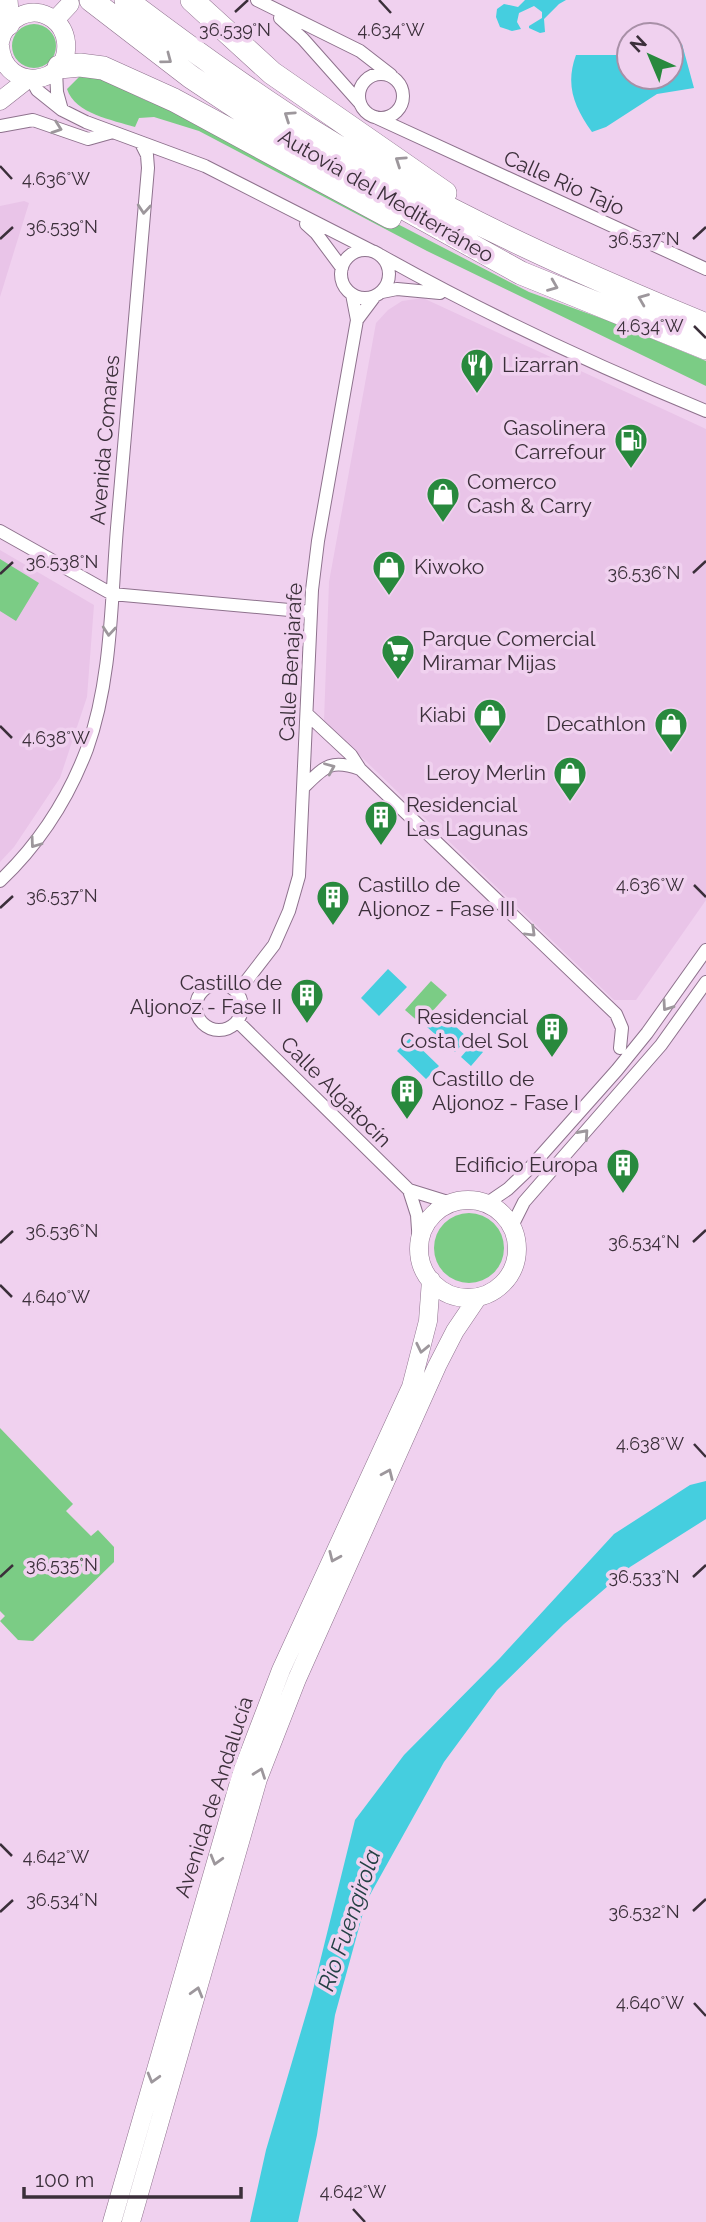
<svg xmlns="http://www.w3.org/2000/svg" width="706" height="2222" font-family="Raleway,sans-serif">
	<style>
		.built { fill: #e9c4e8 }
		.green { fill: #7bcc85 }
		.water { fill: #45cedf }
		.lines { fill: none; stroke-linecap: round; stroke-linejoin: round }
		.street-casing { stroke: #8e728d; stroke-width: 14 }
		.secondary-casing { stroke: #8e728d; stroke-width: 19 }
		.highway-casing { stroke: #8e728d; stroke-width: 24 }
		.street { stroke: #fff; stroke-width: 12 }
		.secondary { stroke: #fff; stroke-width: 18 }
		.highway { stroke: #fff; stroke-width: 23 }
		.oneway { stroke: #9d979c }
		.ticks { fill: none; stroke: #3b2f3a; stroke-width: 2.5 }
		.labels { text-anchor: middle; stroke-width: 7; stroke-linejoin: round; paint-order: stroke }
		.street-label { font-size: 21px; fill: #3b2f3a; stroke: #f0d1ef }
		.poi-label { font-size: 21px; fill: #3b2f3a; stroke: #f0d1ef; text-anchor: start }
		.water-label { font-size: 23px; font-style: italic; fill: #244145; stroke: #f0d1ef }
		.ticks-label { font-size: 18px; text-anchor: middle; fill: #3b2f3a; stroke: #f0d1ef; stroke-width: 7; stroke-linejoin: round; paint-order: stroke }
	</style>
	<rect width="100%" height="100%" fill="#f0d1ef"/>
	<path class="built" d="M24 201 29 203 0 297V206Z
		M423 298 706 429V900L636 1000H614L324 721 329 582 376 323 388 310 402 301Z
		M0 550 94 605 87 697 60 778 14 847 0 862Z"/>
	<path class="green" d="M12 46a22 22 0 1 1 44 0a22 22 0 1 1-44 0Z
		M79 77 100 78 145 100 189 116 529 292 606 320 706 361V386L427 251 199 131 154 117 139 118 135 127C113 120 75 114 67 89Z
		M0 559 39 583 16 621 0 611Z
		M431 981 447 995 421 1024 405 1010Z
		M434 1248a35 35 0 1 1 70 0a35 35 0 1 1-70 0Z
		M0 1428 73 1504 66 1511 91 1536 98 1530 114 1547V1562L33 1641 18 1640 0 1621 5 1616 0 1611Z"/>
	<path class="water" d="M525 0H566L559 4 544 19 545 32 540 33 529 28V26L542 18V12L534 6 519 13 517 22 521 29 512 31 500 27 496 17 497 9 504 4 518 7Z
		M682 44 694 88 657 94 606 127 592 132C574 107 565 85 576 55H629V77H671V46Z
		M388 969 407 987 379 1016 361 998Z
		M440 1012 468 1038 455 1052 427 1027Z
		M410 1038 439 1066 426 1079 397 1051Z
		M473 1043 483 1052 471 1066 461 1057Z
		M706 1481V1519L630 1567 564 1624 497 1690 444 1762 366 1902 335 2015 317 2135 298 2222H250L266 2150 312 1994 355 1820 404 1755 500 1658 614 1534 690 1485Z"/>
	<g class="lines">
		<defs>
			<path id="street" d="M257 0 360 51 391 75
				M280 18 303 39 359 102
				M56 70 57 92 62 110
				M359 96a22 22 0 1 1 44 0a22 22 0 1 1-44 0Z
				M31 79 37 90 62 110 86 122 205 166 372 251
				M375 117 706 269
				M0 126 33 120 88 139 113 132
				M306 224 316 233 342 268
				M341 274a24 24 0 1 1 48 0a24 24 0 1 1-48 0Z
				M380 255C485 314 594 365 706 411
				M382 292 397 289 440 293
				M352 294 357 320 375 296
				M0 531 112 594 311 612
				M307 714 351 755 360 769 616 1014 622 1028 620 1048
				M305 786C325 766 331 759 360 769
				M0 881C39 844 68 799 87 749 112 679 111 601 117 528 127 408 137 288 148 168L147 155 141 143
				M196 1007a23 23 0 1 1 46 0a23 23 0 1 1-46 0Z
				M237 993 274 945 289 911 299 876 312 590 318 541 357 320
				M237 1021 409 1190
				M486 1204 508 1189 529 1169 617 1070 647 1033 706 950
				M512 1226 524 1202 661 1045 706 982
				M419 1244 417 1215 409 1190 451 1203"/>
			<path id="secondary" d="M55 20 70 4
				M0 42C5 19 31 3 53 19 61 25 65 33 66 42 71 86 4 94 0 46
				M0 101 28 79
				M419 1249a49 49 0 1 1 98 0a49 49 0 1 1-98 0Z
				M112 2222 242 1772 281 1670 411 1387 428 1321 431 1280
				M131 2222 258 1779 297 1679 437 1366 455 1331 478 1297"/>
			<path id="highway" d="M6 0 8 24
				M91 0 191 77 310 156 521 273 706 348
				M126 0C187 46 248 91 312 131 437 209 570 269 706 325
				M192 0 272 73 445 193
				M59 67 80 65 103 68 174 100 390 217"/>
		</defs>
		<use href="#street" class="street-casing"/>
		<use href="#secondary" class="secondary-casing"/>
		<use href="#highway" class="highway-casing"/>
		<use href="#street" class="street"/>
		<use href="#secondary" class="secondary"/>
		<use href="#highway" class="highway"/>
	</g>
	<defs><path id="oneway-chevron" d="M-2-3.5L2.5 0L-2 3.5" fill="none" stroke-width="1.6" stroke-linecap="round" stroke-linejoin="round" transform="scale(1.75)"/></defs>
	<g class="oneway">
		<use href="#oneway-chevron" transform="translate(167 59) rotate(37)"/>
		<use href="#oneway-chevron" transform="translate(289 116) rotate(-146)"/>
		<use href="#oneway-chevron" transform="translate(57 128) rotate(19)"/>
		<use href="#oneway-chevron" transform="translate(400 161) rotate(-146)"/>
		<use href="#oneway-chevron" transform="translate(144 209) rotate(95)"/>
		<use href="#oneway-chevron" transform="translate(553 286) rotate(22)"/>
		<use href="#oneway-chevron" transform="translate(643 299) rotate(-158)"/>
		<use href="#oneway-chevron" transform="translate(109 631) rotate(95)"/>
		<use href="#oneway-chevron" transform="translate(330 768) rotate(-23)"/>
		<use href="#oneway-chevron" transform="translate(35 843) rotate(126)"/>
		<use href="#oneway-chevron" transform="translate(531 932) rotate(44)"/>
		<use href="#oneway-chevron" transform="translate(667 1006) rotate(125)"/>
		<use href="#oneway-chevron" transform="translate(584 1134) rotate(-48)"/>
		<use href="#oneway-chevron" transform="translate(422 1348) rotate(102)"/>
		<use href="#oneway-chevron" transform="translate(388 1474) rotate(-66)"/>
		<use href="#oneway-chevron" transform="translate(334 1557) rotate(114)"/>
		<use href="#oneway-chevron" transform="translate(260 1773) rotate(-70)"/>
		<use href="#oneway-chevron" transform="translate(216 1860) rotate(106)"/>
		<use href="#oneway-chevron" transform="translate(197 1992) rotate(-74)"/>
		<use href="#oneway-chevron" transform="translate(153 2078) rotate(106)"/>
	</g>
	<path class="ticks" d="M379 0 391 13M235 12 248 0M0 166 12 179M0 239 13 227M693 239 706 227M694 326 706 338M693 573 706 561M0 574 13 562M0 726 12 738M694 885 706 897M0 908 13 896M693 1242 706 1230M0 1243 13 1231M0 1285 12 1297M694 1444 706 1457M0 1577 13 1565M693 1577 706 1565M0 1844 12 1856M693 1911 706 1899M0 1912 13 1900M694 2003 706 2016M353 2209 365 2222"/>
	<defs>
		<symbol id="restaurant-pin" viewBox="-11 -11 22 30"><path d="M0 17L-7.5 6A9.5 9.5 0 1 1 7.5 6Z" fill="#28893d" stroke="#f0d1ef"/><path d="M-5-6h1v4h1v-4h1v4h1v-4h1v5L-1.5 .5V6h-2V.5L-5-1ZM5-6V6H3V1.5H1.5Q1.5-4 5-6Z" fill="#fff"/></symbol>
		<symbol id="fuel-pin" viewBox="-11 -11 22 30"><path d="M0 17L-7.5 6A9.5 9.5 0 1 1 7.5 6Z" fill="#28893d" stroke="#f0d1ef"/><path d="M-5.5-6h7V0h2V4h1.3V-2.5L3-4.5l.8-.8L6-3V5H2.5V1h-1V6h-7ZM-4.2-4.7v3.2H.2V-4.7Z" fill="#fff"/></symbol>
		<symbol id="shop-pin" viewBox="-11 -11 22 30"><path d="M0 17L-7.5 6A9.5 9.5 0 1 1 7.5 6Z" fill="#28893d" stroke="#f0d1ef"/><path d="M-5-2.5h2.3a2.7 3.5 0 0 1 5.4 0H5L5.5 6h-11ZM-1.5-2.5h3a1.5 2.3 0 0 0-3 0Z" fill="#fff"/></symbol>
		<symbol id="supermarket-pin" viewBox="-11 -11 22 30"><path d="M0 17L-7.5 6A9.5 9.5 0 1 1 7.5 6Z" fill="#28893d" stroke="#f0d1ef"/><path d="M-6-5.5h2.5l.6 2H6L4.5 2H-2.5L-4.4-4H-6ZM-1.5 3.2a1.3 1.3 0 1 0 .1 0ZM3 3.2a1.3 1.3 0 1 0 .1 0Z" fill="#fff"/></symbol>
		<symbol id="building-pin" viewBox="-11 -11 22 30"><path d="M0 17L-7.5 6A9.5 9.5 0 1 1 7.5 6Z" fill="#28893d" stroke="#f0d1ef"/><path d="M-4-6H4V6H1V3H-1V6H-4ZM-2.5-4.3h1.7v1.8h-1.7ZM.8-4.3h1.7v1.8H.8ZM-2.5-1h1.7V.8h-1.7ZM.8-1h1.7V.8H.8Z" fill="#fff"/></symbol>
	</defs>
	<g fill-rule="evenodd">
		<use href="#restaurant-pin" x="458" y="346" width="38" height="52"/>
		<use href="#fuel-pin" x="612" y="421" width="38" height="52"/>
		<use href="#shop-pin" x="424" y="475" width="38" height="52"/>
		<use href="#shop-pin" x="370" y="548" width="38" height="52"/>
		<use href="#supermarket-pin" x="379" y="632" width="38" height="52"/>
		<use href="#shop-pin" x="471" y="696" width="38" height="52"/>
		<use href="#shop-pin" x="652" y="705" width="38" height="52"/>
		<use href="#shop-pin" x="551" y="754" width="38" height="52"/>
		<use href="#building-pin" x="362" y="798" width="38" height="52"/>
		<use href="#building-pin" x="314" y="878" width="38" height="52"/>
		<use href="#building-pin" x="288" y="976" width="38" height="52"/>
		<use href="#building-pin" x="533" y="1010" width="38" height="52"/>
		<use href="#building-pin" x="388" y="1072" width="38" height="52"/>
		<use href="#building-pin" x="604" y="1146" width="38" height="52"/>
	</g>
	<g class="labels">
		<g class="street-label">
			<text transform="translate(564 183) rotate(24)" y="7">Calle Rio Tajo</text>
			<text transform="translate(386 196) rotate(30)" y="7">Autovía del Mediterráneo</text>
			<text transform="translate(105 440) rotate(-85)" y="7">Avenida Comares</text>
			<text transform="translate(291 662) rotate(-87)" y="7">Calle Benajarafe</text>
			<text transform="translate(336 1092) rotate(45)" y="7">Calle Algatocín</text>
			<text transform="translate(214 1797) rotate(-72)" y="7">Avenida de Andalucía</text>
		</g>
		<g class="poi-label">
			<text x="502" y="372">Lizarran</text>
			<text x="606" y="435" text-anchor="end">Gasolinera<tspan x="606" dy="24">Carrefour</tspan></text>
			<text x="467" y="489">Comerco<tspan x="467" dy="24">Cash &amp; Carry</tspan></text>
			<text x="414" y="574">Kiwoko</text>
			<text x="422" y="646">Parque Comercial<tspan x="422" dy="24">Miramar Mijas</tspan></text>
			<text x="466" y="722" text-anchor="end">Kiabi</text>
			<text x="646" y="731" text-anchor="end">Decathlon</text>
			<text x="546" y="780" text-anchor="end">Leroy Merlin</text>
			<text x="406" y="812">Residencial<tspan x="406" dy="24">Las Lagunas</tspan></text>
			<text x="358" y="892">Castillo de<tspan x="358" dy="24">Aljonoz - Fase III</tspan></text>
			<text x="282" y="990" text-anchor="end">Castillo de<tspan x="282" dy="24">Aljonoz - Fase II</tspan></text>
			<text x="528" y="1024" text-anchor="end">Residencial<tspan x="528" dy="24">Costa del Sol</tspan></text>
			<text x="432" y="1086">Castillo de<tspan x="432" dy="24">Aljonoz - Fase I</tspan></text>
			<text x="598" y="1172" text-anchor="end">Edificio Europa</text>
		</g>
		<g class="water-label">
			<text transform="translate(349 1920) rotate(-71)" y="8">Rio Fuengirola</text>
		</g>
	</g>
	<g class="ticks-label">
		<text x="235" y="36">36.539°N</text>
		<text x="391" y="36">4.634°W</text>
		<text x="56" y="185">4.636°W</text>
		<text x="62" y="233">36.539°N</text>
		<text x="644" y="245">36.537°N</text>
		<text x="650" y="332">4.634°W</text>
		<text x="62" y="568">36.538°N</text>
		<text x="644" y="579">36.536°N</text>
		<text x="56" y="744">4.638°W</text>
		<text x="650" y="891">4.636°W</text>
		<text x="62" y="902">36.537°N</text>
		<text x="62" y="1237">36.536°N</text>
		<text x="644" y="1248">36.534°N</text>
		<text x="56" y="1303">4.640°W</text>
		<text x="650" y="1450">4.638°W</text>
		<text x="62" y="1571">36.535°N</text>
		<text x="644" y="1583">36.533°N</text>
		<text x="56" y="1863">4.642°W</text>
		<text x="62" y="1906">36.534°N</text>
		<text x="644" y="1918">36.532°N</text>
		<text x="650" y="2009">4.640°W</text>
		<text x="353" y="2198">4.642°W</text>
	</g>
	<g transform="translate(650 56) rotate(316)"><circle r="33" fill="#f0d1ef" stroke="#a890a7" stroke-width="2"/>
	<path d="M0-5L12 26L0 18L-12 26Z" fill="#28893d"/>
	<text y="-10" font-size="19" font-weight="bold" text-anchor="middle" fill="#3b2f3a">N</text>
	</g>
	<path d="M24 2187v10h217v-10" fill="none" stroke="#3b2f3a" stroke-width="3.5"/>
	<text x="35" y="2187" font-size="21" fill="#3b2f3a" stroke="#f0d1ef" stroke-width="5" paint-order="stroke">100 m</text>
</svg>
